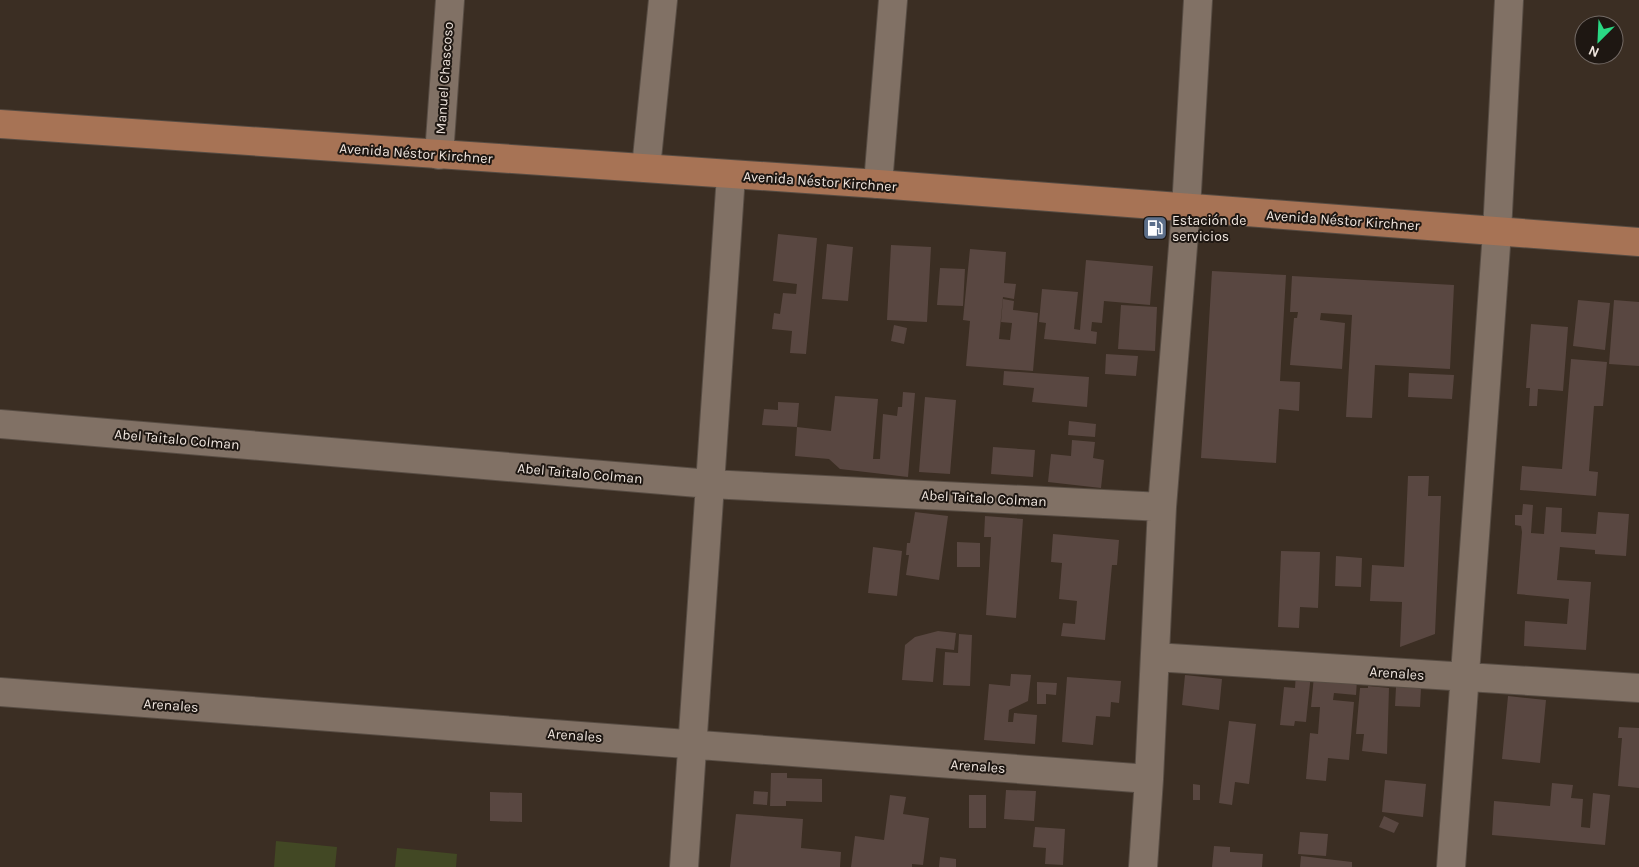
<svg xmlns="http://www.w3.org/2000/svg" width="1639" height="867" font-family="Karla,sans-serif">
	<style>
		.green { fill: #424824 }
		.building { fill: #594741 }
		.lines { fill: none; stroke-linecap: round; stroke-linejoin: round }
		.minor-casing { stroke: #574c43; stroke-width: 30 }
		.major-casing { stroke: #574c43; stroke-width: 30 }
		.minor { stroke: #817165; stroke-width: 28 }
		.major { stroke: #a77355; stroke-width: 28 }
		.labels { text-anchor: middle; stroke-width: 4; stroke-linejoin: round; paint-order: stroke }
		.street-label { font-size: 14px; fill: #efe5de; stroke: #1e1712 }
		.poi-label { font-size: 14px; fill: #efe5de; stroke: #1e1712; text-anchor: start }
	</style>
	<rect width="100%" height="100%" fill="#3b2e23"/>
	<path class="green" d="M276 841 337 847 335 867H274Z
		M397 848 457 854 456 867H395Z"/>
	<path class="building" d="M778 234 817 238 806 354 790 353 792 331 772 329 774 313 780 314 783 293 796 294 797 284 773 281Z
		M827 244 853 247 848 301 822 299Z
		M891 245 931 247 927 322 887 320Z
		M970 249 1006 252 1004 283 1016 284 1014 299 1003 297 999 339 1010 340 1012 323 1001 322 1003 299 1014 301 1013 310 1038 313 1033 371 966 366 970 321 963 320Z
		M1086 260 1153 266 1150 305 1104 301 1102 323 1092 322 1091 331 1097 332 1096 344 1044 339 1046 323 1039 322 1042 289 1078 292 1074 329 1080 330Z
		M940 268 965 269 963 306 937 305Z
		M1212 271 1286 275 1280 381 1300 382 1299 411 1279 409 1276 463 1201 458Z
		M1292 276 1454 285 1450 369 1375 365 1372 418 1346 417 1352 315 1321 313 1320 320 1345 323 1342 369 1290 365 1294 318H1297L1298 312H1290Z
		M1578 300 1610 303 1605 350 1573 346Z
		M1614 300 1639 302V366L1609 364Z
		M1121 305 1157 307 1155 351 1118 349Z
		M1531 324 1568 327 1563 391 1538 389 1537 406H1529L1530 388H1526Z
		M894 325 907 328 904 344 891 341Z
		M1106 354 1138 356 1136 376 1105 374Z
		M1571 359 1607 362 1603 406H1594L1589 471 1598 472 1596 496 1520 490 1522 466 1562 469Z
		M1004 371 1089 377 1087 407 1032 402 1034 388 1003 385Z
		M1409 373 1454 375 1452 399 1408 397Z
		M903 392 915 393 908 477 840 469 829 459 795 456 797 427 831 431 835 396 878 399 873 459H880L883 414 897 416 898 407H902Z
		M925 397 956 400 950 474 919 472Z
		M778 402 799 403 797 427 762 425 764 409 778 410Z
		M1069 421 1096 424 1095 437 1068 435Z
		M1072 440 1095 442 1093 458 1104 460 1101 488 1048 482 1051 454 1071 456Z
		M993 447 1035 450 1033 477 991 474Z
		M1408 476H1429L1428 496H1441L1435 634 1400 647 1402 602 1370 601 1372 565 1404 567Z
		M1523 504 1533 505 1531 533 1544 534 1546 507 1562 508 1561 532 1596 534 1598 512 1629 514 1626 556 1595 554V550L1560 547 1557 580 1591 582 1586 650 1524 646 1525 621 1567 624 1569 599 1517 594 1522 532 1521 526 1515 525V515H1522Z
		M915 512 948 516 939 580 906 575 909 555H906L907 543H910Z
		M985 516 1023 519 1016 618 986 615 991 537H984Z
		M1053 534 1119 540 1117 565H1112L1105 640 1061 636 1063 623 1075 624 1077 601 1059 599 1062 563 1051 562Z
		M957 542 980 543V567H957Z
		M873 547 902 551 897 596 868 593Z
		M1281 551 1320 552 1318 608 1300 607 1299 628 1278 627Z
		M1336 556 1362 558 1361 587 1335 586Z
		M938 631 956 633 954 650 936 648 933 682 902 680 905 645 915 637Z
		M959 634 972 635 970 686 943 685 945 652 958 653Z
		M1296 673 1311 674 1306 722 1295 721 1294 726 1280 725 1284 687 1295 688Z
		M1011 674 1031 675 1028 701 1009 710 1008 722H1013L1014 713 1037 715 1035 744 984 740 989 684 1010 686Z
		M1185 675 1222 679 1219 710 1182 705Z
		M1314 676 1357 680 1356 695 1334 693 1333 700 1354 702 1349 760 1328 758 1326 781 1306 779 1310 733 1318 734 1320 707H1311Z
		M1067 677 1121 681 1119 703 1111 702 1110 717 1096 716 1093 745 1062 742Z
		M1037 682 1057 683 1056 695 1046 694V704H1037Z
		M1368 686 1389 688 1387 754 1362 751 1364 734H1356L1360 688H1368Z
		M1396 687 1421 688 1420 707 1395 706Z
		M1508 696 1546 700 1540 763 1502 759Z
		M1229 721 1256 724 1249 784 1235 782 1232 805 1219 803Z
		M1619 727 1639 728V788L1618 786 1622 738H1618Z
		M771 773H787V778L822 779V802L786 801V806H770Z
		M1385 780 1426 784 1423 817 1382 812Z
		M1552 783 1573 785 1571 798 1583 799 1581 827 1590 828 1593 793 1610 795 1605 845 1492 835 1494 801 1550 806Z
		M1193 784 1200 785V800H1193Z
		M1006 790 1036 791 1034 821 1004 819Z
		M754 791 768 792 767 805 753 804Z
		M490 792 522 793V822L490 821Z
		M890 795 906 797 903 814 929 818 923 865 912 864V867H851L855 836 884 840Z
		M969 795H986V828H969Z
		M736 814 803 819 801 848 841 852 840 867H730Z
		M1384 816 1399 823 1394 833 1379 827Z
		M1035 827 1065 829 1063 865 1045 864 1046 848 1033 847Z
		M1300 832 1328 834 1326 856 1298 854Z
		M1214 846 1230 847V852L1263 854 1262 867H1212Z
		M1301 856 1352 862V867H1300Z
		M940 857 956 859V867H939Z"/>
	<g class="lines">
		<defs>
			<path id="minor" d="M439 155 450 0
				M646 168 663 0
				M878 184 893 0
				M0 424 710 484 1162 507
				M1155 657 1639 688
				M0 692 1149 779
				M684 867 731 175
				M1143 867 1149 779 1162 507 1186 209 1198 0
				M1451 867 1497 232 1509 0"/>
			<path id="major" d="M0 124 878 184 1639 242"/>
		</defs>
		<use href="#minor" class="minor-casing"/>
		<use href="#major" class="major-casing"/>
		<use href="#minor" class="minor"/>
		<use href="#major" class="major"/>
	</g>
	<defs>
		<symbol id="fuel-square" viewBox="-11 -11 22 22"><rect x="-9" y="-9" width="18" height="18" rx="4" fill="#5c6f8a" stroke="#1e1712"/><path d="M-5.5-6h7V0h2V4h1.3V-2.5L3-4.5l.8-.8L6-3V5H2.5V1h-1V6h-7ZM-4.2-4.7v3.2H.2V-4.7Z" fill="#fff"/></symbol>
	</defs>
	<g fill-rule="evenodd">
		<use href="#fuel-square" x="1141" y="214" width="28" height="28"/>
	</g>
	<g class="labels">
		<g class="street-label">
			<text transform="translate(444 78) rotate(-86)" y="5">Manuel Chascoso</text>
			<text transform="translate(416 153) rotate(4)" y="5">Avenida Néstor Kirchner</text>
			<text transform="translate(820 181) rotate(4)" y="5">Avenida Néstor Kirchner</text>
			<text transform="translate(1343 220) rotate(4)" y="5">Avenida Néstor Kirchner</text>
			<text transform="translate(177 439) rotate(5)" y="5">Abel Taitalo Colman</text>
			<text transform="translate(580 473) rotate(5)" y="5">Abel Taitalo Colman</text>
			<text transform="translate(984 498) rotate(3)" y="5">Abel Taitalo Colman</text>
			<text transform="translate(1397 673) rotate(4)" y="5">Arenales</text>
			<text transform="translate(171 705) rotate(4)" y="5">Arenales</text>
			<text transform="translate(575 735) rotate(4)" y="5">Arenales</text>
			<text transform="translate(978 766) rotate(4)" y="5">Arenales</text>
		</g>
		<g class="poi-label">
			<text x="1172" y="225">Estación de<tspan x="1172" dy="16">servicios</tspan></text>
		</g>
	</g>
	<g transform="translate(1599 40) rotate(204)"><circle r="24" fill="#1e1712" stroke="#726964"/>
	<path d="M0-4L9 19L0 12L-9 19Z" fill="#2ad884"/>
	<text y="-8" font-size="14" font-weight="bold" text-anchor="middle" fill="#efe5de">N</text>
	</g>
</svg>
